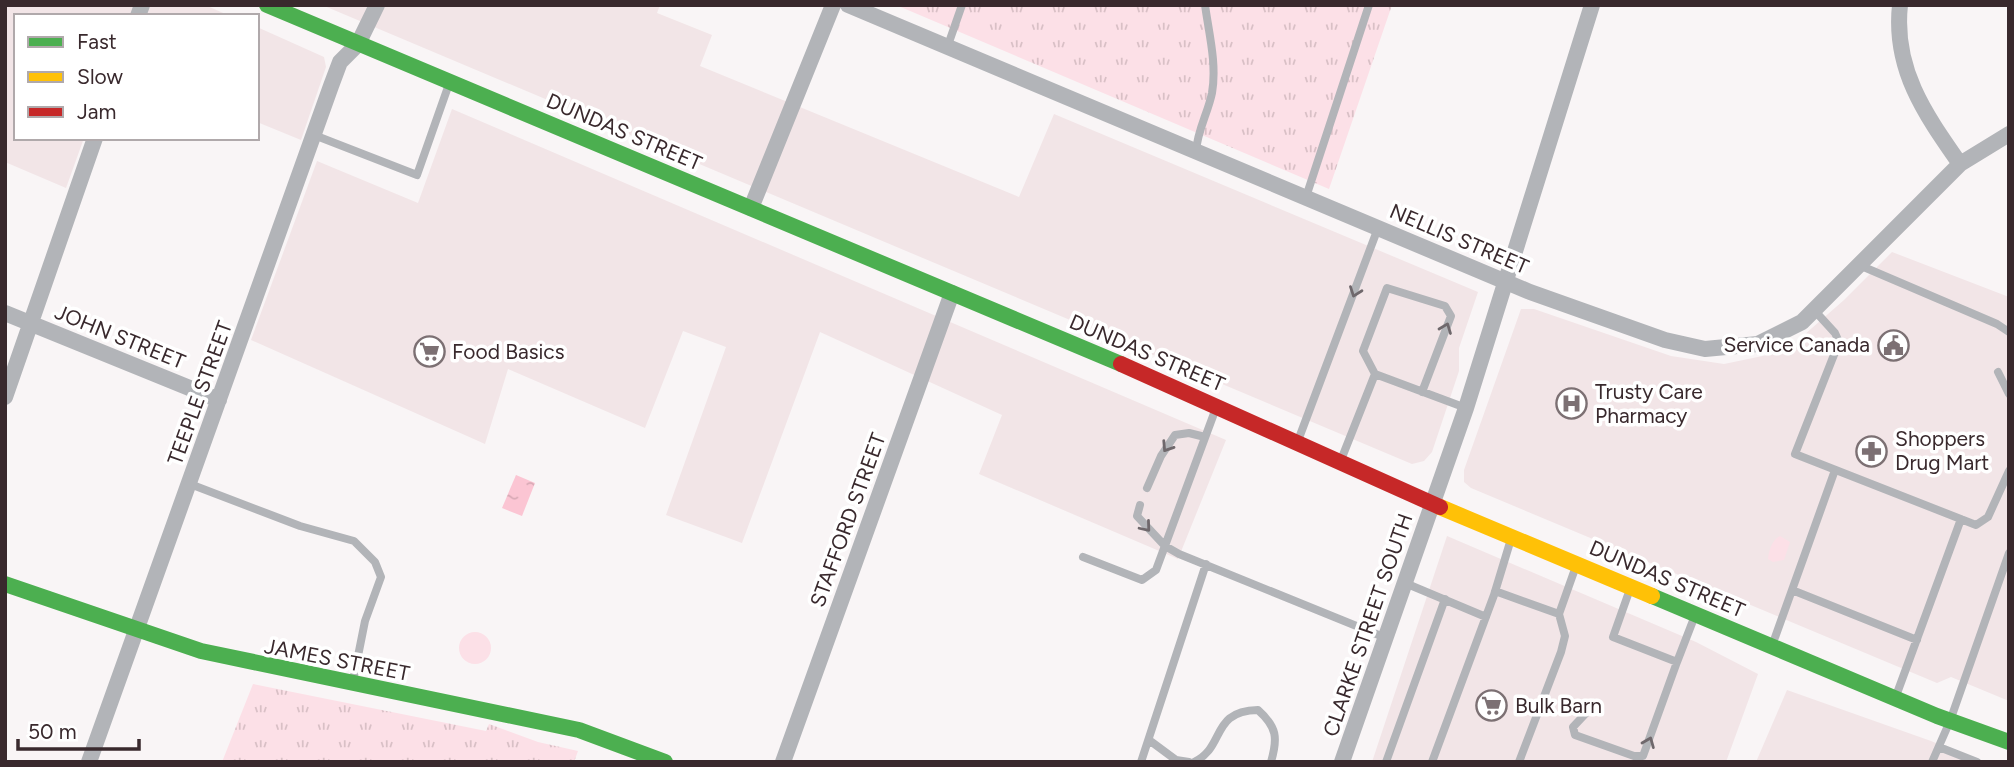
<svg xmlns="http://www.w3.org/2000/svg" width="2014" height="767" font-family="Figtree,sans-serif">
	<style>
		.built { fill: #f2e5e7 }
		.grass { fill: #fce0e7 }
		.park { fill: url(#park-tufts) }
		.water { fill: url(#water-ripples) }
		.lines { fill: none; stroke-linecap: round; stroke-linejoin: round }
		.lane { stroke: #b2b4b8; stroke-width: 8 }
		.street { stroke: #b2b4b8; stroke-width: 16 }
		.fast { stroke: #4caf50; stroke-width: 16 }
		.slow { stroke: #ffc107; stroke-width: 16 }
		.jam { stroke: #c62828; stroke-width: 16 }
		.oneway { stroke: #6f686c }
		.labels { text-anchor: middle; stroke-width: 7; stroke-linejoin: round; paint-order: stroke }
		.street-label { font-size: 21px; fill: #39292d; stroke: #fff }
		.poi-label { font-size: 21px; fill: #39292d; stroke: #fff; text-anchor: start }
	</style>
	<defs>
		<pattern id="park-tufts" width="24" height="20" patternUnits="userSpaceOnUse" patternTransform="scale(1.75)"><rect width="24" height="20" fill="#fce0e7"/><path d="M3 7l-1-3M5 7V3M7 7l1-3M15 17l-1-3M17 17v-4M19 17l1-3" fill="none" stroke="#d9c0c6"/></pattern>
		<pattern id="water-ripples" width="26" height="14" patternUnits="userSpaceOnUse" patternTransform="scale(1.75)"><rect width="26" height="14" fill="#fbc5d3"/><path d="M2 4q2-2 4 0t4 0M15 11q2-2 4 0t4 0" fill="none" stroke="#d8a9b5"/></pattern>
	</defs>
	<rect width="100%" height="100%" fill="#f9f5f6"/>
	<path class="built" d="M5 5H205L230 16H16V138H84L66 188 5 162Z
		M322 5H660L657 13 712 35 700 66 1019 197 1054 114 1478 292 1459 348V371L1432 452 1424 461 1412 464Z
		M257 27 324 57 326 67 301 140 257 122Z
		M452 109 1226 440 1178 559 979 474 1002 415 820 332 742 543 666 515 726 347 683 331 645 428 508 369 485 444 251 340 317 161 418 203Z
		M1892 252 2009 297V701L1951 677 1937 683 1471 488 1464 482V470L1521 309H1534L1671 356 1724 364 1777 353 1796 342 1844 300Z
		M1447 536 1696 642 1758 674 1726 762H1372Z
		M1787 690 1931 741 1982 762H1756Z"/>
	<path class="grass" d="M1780 536 1790 542 1784 560 1773 562 1768 559C1769 550 1772 540 1780 536Z
		M459 648a16 16 0 1 1 32 0a16 16 0 1 1-32 0Z"/>
	<path class="park" d="M896 5H1392L1329 189Z
		M253 684 486 731 489 724 538 742 578 751 574 762H222Z"/>
	<path class="water" d="M516 475 535 483 522 516 502 508Z"/>
	<g class="lines">
		<path class="lane" d="M947 48 962 5
			M314 135 417 175 449 84
			M1196 152C1197 131 1208 113 1212 93 1217 64 1209 34 1205 5
			M1306 197 1369 5
			M1859 265 1997 324 2009 332
			M1814 310 1835 333 1839 342 1795 454 1976 525 1988 517 2009 471
			M1998 372 2009 394
			M1375 374 1363 351 1387 288 1445 306 1451 316 1422 392
			M1299 438 1378 228
			M1341 460 1375 374 1466 408
			M190 484 300 526 354 541 375 562 381 577 365 621 353 681
			M1147 488 1161 456 1175 435 1189 433 1205 437
			M1140 505 1137 516 1165 546 1179 554 1386 638
			M1083 557 1142 580 1156 570 1216 408
			M1405 583 1486 617
			M1630 589 1613 637 1677 662 1694 618
			M1792 590 1917 640
			M1495 591 1559 614 1576 566
			M1773 643 1835 470
			M1896 696 1961 519
			M1588 711 1573 727 1575 735 1634 756H1643L1677 662
			M1149 740 1176 760 1189 762
			M1939 747 1977 762
			M1141 762 1206 564
			M1194 762C1226 747 1210 711 1258 710 1277 727 1278 738 1271 762
			M1386 762 1445 599
			M1432 762 1494 595 1511 539
			M1519 762 1561 652 1565 636 1559 614
			M1932 762 1950 721 2009 553"/>
		<path class="street" d="M848 5 1530 292 1665 340 1705 349 1758 344 1802 322 1960 164 2009 134
			M1900 5C1893 69 1925 114 1960 164
			M138 16 142 5
			M751 208 833 5
			M5 313 219 400
			M5 397 95 138
			M89 762 331 86 340 62 358 44 377 5
			M783 762 952 293
			M1342 762 1466 408 1592 5"/>
		<path class="fast" d="M267 5 1121 364
			M5 584 201 651 579 730 665 762
			M1652 596 1937 716 2009 742"/>
		<path class="slow" d="M1440 507 1652 596"/>
		<path class="jam" d="M1121 364 1440 507"/>
	</g>
	<defs><path id="oneway-chevron" d="M-2-3.5L2.5 0L-2 3.5" fill="none" stroke-width="1.6" stroke-linecap="round" stroke-linejoin="round" transform="scale(1.75)"/></defs>
	<g class="oneway">
		<use href="#oneway-chevron" transform="translate(1355 292) rotate(110)"/>
		<use href="#oneway-chevron" transform="translate(1446 328) rotate(-69)"/>
		<use href="#oneway-chevron" transform="translate(1167 447) rotate(123)"/>
		<use href="#oneway-chevron" transform="translate(1146 527) rotate(50)"/>
		<use href="#oneway-chevron" transform="translate(1649 742) rotate(-68)"/>
	</g>
	<defs>
		<symbol id="civic-ring" viewBox="-11 -11 22 22"><circle r="9.5" fill="#fff" stroke="#7c7073" stroke-width="1.5"/><path d="M-.6-6.5H3V-4.5H.6V-3L4-1V1h2V6H-6V1h2V-1L-.6-3ZM-1.2 2.5V6h2.4V2.5Z" fill="#7c7073"/></symbol>
		<symbol id="supermarket-ring" viewBox="-11 -11 22 22"><circle r="9.5" fill="#fff" stroke="#7c7073" stroke-width="1.5"/><path d="M-6-5.5h2.5l.6 2H6L4.5 2H-2.5L-4.4-4H-6ZM-1.5 3.2a1.3 1.3 0 1 0 .1 0ZM3 3.2a1.3 1.3 0 1 0 .1 0Z" fill="#7c7073"/></symbol>
		<symbol id="hospital-ring" viewBox="-11 -11 22 22"><circle r="9.5" fill="#fff" stroke="#7c7073" stroke-width="1.5"/><path d="M-5-5h3v3.5h4V-5h3V5h-3V1.5h-4V5h-3Z" fill="#7c7073"/></symbol>
		<symbol id="pharmacy-ring" viewBox="-11 -11 22 22"><circle r="9.5" fill="#fff" stroke="#7c7073" stroke-width="1.5"/><path d="M-2-6h4v4h4v4h-4v4h-4v-4h-4v-4h4Z" fill="#7c7073"/></symbol>
	</defs>
	<g fill-rule="evenodd">
		<use href="#civic-ring" x="1876" y="328" width="35" height="35"/>
		<use href="#supermarket-ring" x="412" y="334" width="35" height="35"/>
		<use href="#hospital-ring" x="1554" y="386" width="35" height="35"/>
		<use href="#pharmacy-ring" x="1854" y="434" width="35" height="35"/>
		<use href="#supermarket-ring" x="1474" y="688" width="35" height="35"/>
	</g>
	<g class="labels">
		<g class="street-label">
			<text transform="translate(624 132) rotate(23)" y="7">DUNDAS STREET</text>
			<text transform="translate(1459 239) rotate(23)" y="7">NELLIS STREET</text>
			<text transform="translate(120 337) rotate(22)" y="7">JOHN STREET</text>
			<text transform="translate(1147 353) rotate(23)" y="7">DUNDAS STREET</text>
			<text transform="translate(200 393) rotate(-70)" y="7">TEEPLE STREET</text>
			<text transform="translate(848 520) rotate(-70)" y="7">STAFFORD STREET</text>
			<text transform="translate(1667 579) rotate(23)" y="7">DUNDAS STREET</text>
			<text transform="translate(1368 625) rotate(-71)" y="7">CLARKE STREET SOUTH</text>
			<text transform="translate(337 660) rotate(11)" y="7">JAMES STREET</text>
		</g>
		<g class="poi-label">
			<text x="1870" y="352" text-anchor="end">Service Canada</text>
			<text x="452" y="359">Food Basics</text>
			<text x="1595" y="399">Trusty Care<tspan x="1595" dy="24">Pharmacy</tspan></text>
			<text x="1895" y="446">Shoppers<tspan x="1895" dy="24">Drug Mart</tspan></text>
			<text x="1515" y="713">Bulk Barn</text>
		</g>
	</g>
	<rect width="2014" height="767" fill="none" stroke="#39292d" stroke-width="14"/>
	<rect x="14" y="14" width="245" height="126" fill="#ffffff" stroke="#b0a9ab" stroke-width="2"/>
	<rect x="28" y="37" width="35" height="10" fill="#4caf50" stroke="#b0a9ab" stroke-width="2"/>
	<text x="77" y="49" font-size="21" fill="#39292d">Fast</text>
	<rect x="28" y="72" width="35" height="10" fill="#ffc107" stroke="#b0a9ab" stroke-width="2"/>
	<text x="77" y="84" font-size="21" fill="#39292d">Slow</text>
	<rect x="28" y="107" width="35" height="10" fill="#c62828" stroke="#b0a9ab" stroke-width="2"/>
	<text x="77" y="119" font-size="21" fill="#39292d">Jam</text>
	<path d="M18 739v10h121v-10" fill="none" stroke="#39292d" stroke-width="3.5"/>
	<text x="28" y="739" font-size="21" fill="#39292d" stroke="#ffffff" stroke-width="5" paint-order="stroke">50 m</text>
</svg>
